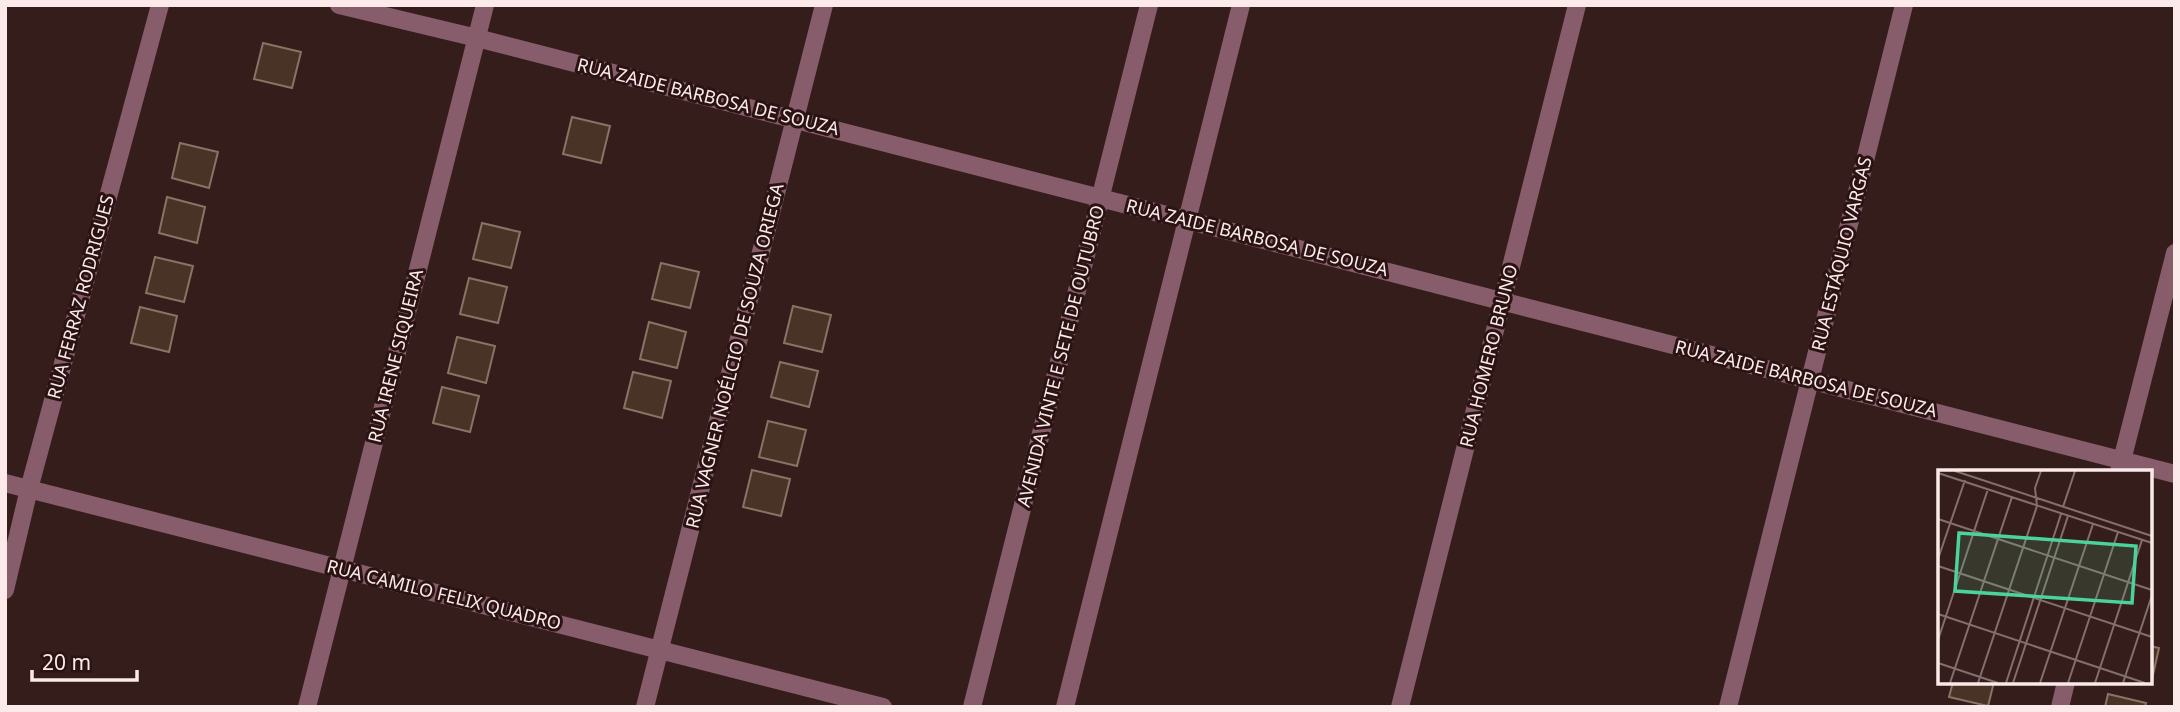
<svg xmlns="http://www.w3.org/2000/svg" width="2180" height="712" font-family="'Noto Sans',sans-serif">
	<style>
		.building { fill: #493326; stroke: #8b7264; stroke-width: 2 }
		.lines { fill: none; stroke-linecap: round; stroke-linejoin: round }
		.minor { stroke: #875d6c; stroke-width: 18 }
		.labels { text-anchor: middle; stroke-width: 6; stroke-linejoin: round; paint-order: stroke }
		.street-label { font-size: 18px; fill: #fbeae9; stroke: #2a1312 }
		.inset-road { fill: none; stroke: #846f6d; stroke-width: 2 }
		.view { fill: #4ad49c; fill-opacity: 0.15; stroke: #4ad49c; stroke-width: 3.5 }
		.inset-edge { fill: none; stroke: #fbeae9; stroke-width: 3.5 }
	</style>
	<rect width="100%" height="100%" fill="#351d1b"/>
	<path class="building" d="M263 43 301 52 292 88 254 79Z
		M572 117 610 126 601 163 563 154Z
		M180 143 218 152 209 188 172 178Z
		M167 197 205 207 197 243 159 233Z
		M482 223 520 232 511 268 473 259Z
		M155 257 193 266 184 302 146 293Z
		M661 263 699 272 690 308 652 299Z
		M469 278 507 287 498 323 460 314Z
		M793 306 831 315 822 352 784 343Z
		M140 307 177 316 169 352 131 343Z
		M649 322 686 332 677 368 640 359Z
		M457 337 495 346 486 383 448 373Z
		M780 362 818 371 809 407 771 397Z
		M633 372 671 381 662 418 624 408Z
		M442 387 479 396 470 432 433 423Z
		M768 421 806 430 797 466 759 457Z
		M752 470 790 479 781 516 743 507Z
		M2150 646 2159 648 2151 684 2144 682H2150Z
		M1953 682H1994L1988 706 1949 697Z
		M2108 694 2146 703 2145 707H2105Z"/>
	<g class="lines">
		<path class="minor" d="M339 5 477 38 2175 474
			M2119 472 2175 253
			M5 483 883 707
			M5 590 29 489 160 5
			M307 707 485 5
			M645 707 824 5
			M972 707 1149 5
			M1065 707 1241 5
			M1400 707 1577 5
			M1728 707 1904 5
			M2060 707 2066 682"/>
	</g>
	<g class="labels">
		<g class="street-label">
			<text transform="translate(708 97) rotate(14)" y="6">RUA ZAIDE BARBOSA DE SOUZA</text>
			<text transform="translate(1257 238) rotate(14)" y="6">RUA ZAIDE BARBOSA DE SOUZA</text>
			<text transform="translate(1842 254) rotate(-76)" y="6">RUA ESTÁQUIO VARGAS</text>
			<text transform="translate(81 297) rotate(-75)" y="6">RUA FERRAZ RODRIGUES</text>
			<text transform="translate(396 356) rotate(-76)" y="6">RUA IRENE SIQUEIRA</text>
			<text transform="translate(735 356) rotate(-76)" y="6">RUA VAGNER NOÉLCIO DE SOUZA ORIEGA</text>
			<text transform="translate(1061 356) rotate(-76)" y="6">AVENIDA VINTE E SETE DE OUTUBRO</text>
			<text transform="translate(1489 356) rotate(-76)" y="6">RUA HOMERO BRUNO</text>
			<text transform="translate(1806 379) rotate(14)" y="6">RUA ZAIDE BARBOSA DE SOUZA</text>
			<text transform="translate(444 595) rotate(14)" y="6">RUA CAMILO FELIX QUADRO</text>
		</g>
	</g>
	<g transform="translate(1938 470)">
		<rect width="214" height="214" fill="#351d1b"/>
		<path class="inset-road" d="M17 1 214 66M0 3 214 73M125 37 137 1M0 49 214 120M0 89 27 10M0 96 214 167M0 144 207 213M0 170 50 19M0 193 60 213M12 213 74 27M40 213 99 36 97 18 103 1M68 213 123 44M75 213 130 46M102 213 155 54M130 213 180 62M157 213 204 70M185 213 214 125"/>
		<path class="view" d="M21 63 198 76 194 133 17 121Z"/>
		<rect width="214" height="214" class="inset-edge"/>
	</g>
	<rect width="2180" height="712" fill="none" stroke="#fbeae9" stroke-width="14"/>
	<path d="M32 670v10h105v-10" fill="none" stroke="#fbeae9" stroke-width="3.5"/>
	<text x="42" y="670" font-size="21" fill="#fbeae9" stroke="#2a1312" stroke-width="5" paint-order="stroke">20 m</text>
</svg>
